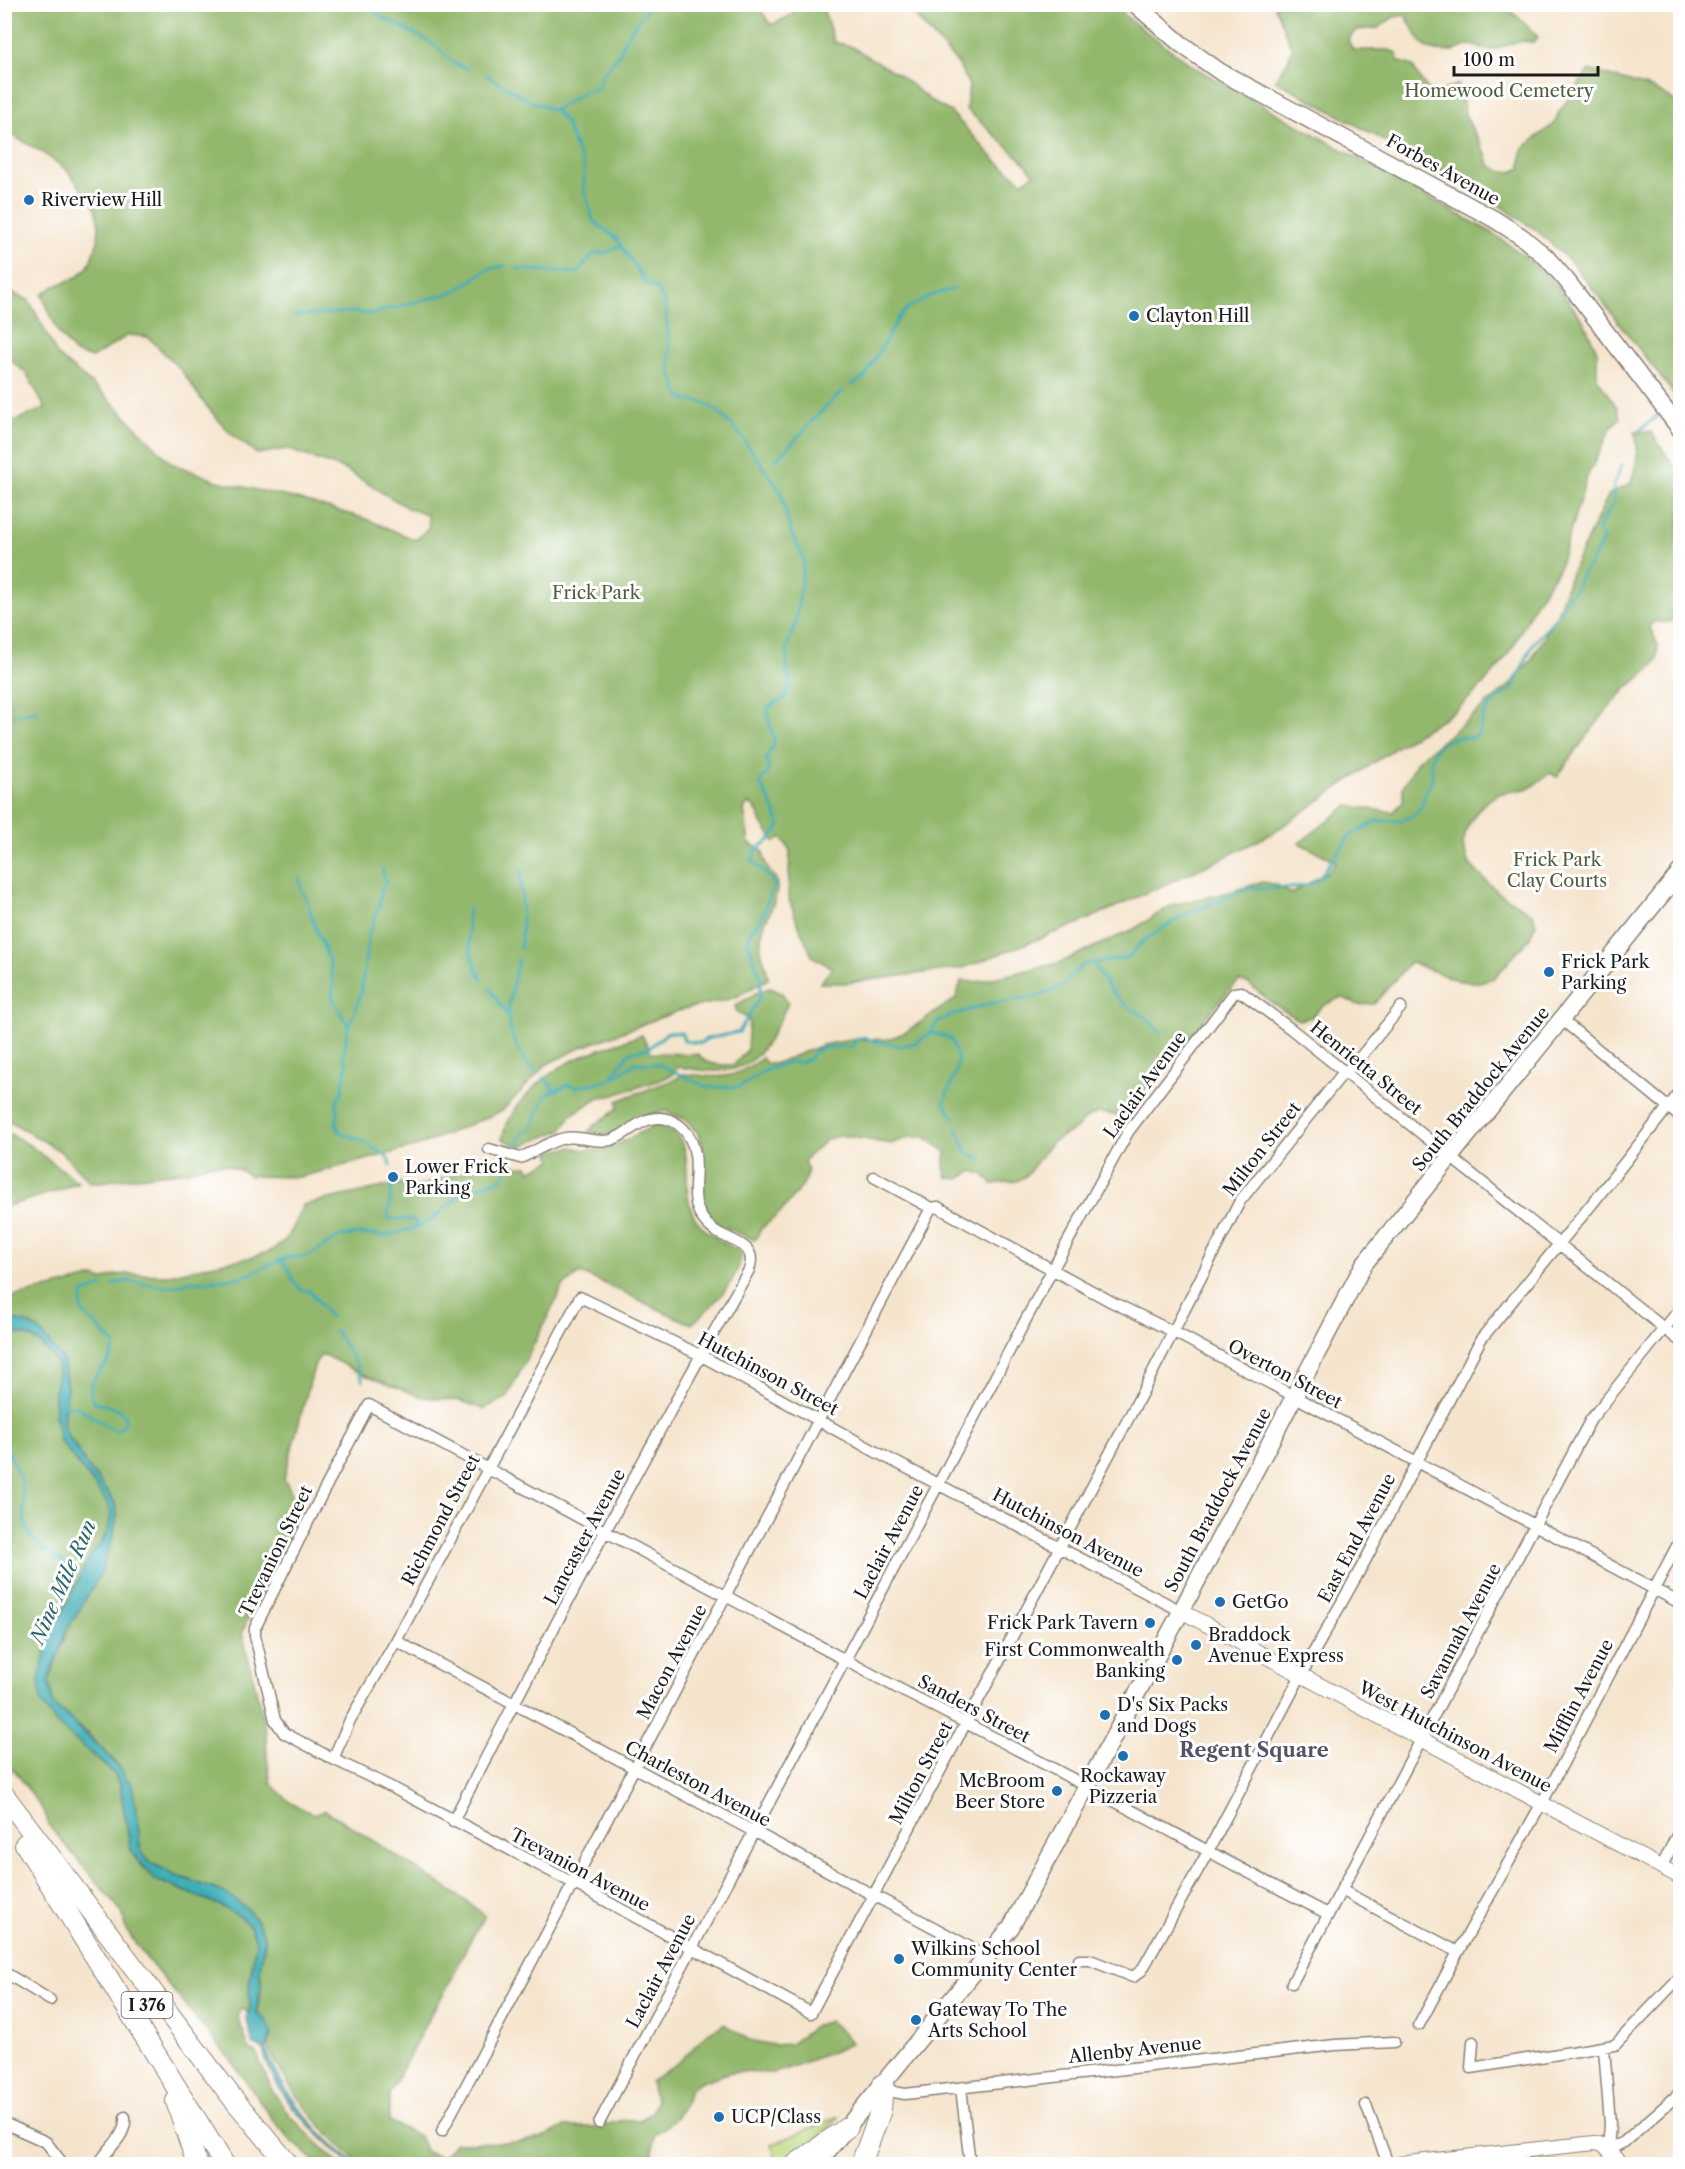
<svg xmlns="http://www.w3.org/2000/svg" width="1685" height="2169" font-family="'Libre Caslon Text',serif">
	<style>
		.green { fill: #bad77e; stroke: #6b7a4d; stroke-width: 1.5 }
		.forest { fill: #93b86d; stroke: #586a44; stroke-width: 1.5 }
		.water { fill: #3cadb6; stroke: #2c6469; stroke-width: 1.5 }
		.lines { fill: none; stroke-linecap: round; stroke-linejoin: round }
		.stream { stroke: #3cadb6; stroke-width: 3 }
		.minor-casing { stroke: #888074; stroke-width: 13 }
		.tertiary-casing { stroke: #888074; stroke-width: 16 }
		.primary-casing { stroke: #888074; stroke-width: 19 }
		.motorway-casing { stroke: #888074; stroke-width: 22 }
		.minor { stroke: #fff; stroke-width: 10 }
		.tertiary { stroke: #fff; stroke-width: 14 }
		.primary { stroke: #fff; stroke-width: 16 }
		.motorway { stroke: #fff; stroke-width: 20 }
		.poi-dot { fill: #1f6fb2; stroke: #fff; stroke-width: 2 }
		.labels { text-anchor: middle; stroke-width: 6; stroke-linejoin: round; paint-order: stroke }
		.shield { fill: #fff; stroke: #606060; stroke-width: 1.5 }
		.shield-label { font-size: 16px; font-weight: bold; fill: #1c1c1c }
		.park-label { font-size: 18px; fill: #535d3e; stroke: #fff }
		.street-label { font-size: 18px; fill: #1c1c1c; stroke: #fff }
		.poi-label { font-size: 18px; fill: #1c1c1c; stroke: #fff; text-anchor: start }
		.water-label { font-size: 20px; font-style: italic; fill: #2c6469; stroke: #fff }
		.neighbourhood-label { font-size: 20px; font-weight: bold; fill: #565266; stroke: #fff }
	</style>
	<rect width="100%" height="100%" fill="#fff"/>
	<filter id="ink" filterUnits="userSpaceOnUse"><feTurbulence type="fractalNoise" baseFrequency=".0167" numOctaves="2"/><feDisplacementMap in="SourceGraphic" scale="12" xChannelSelector="R" yChannelSelector="G"/><feConvolveMatrix kernelMatrix="1 2 1 2 8 2 1 2 1" color-interpolation-filters="sRGB"/></filter>
	<filter id="wash" filterUnits="userSpaceOnUse"><feTurbulence type="fractalNoise" baseFrequency=".008" numOctaves="4" result="noise"/><feDisplacementMap in="SourceGraphic" scale="24" xChannelSelector="R" yChannelSelector="G"/><feGaussianBlur stdDeviation="1.35" result="paint"/><feColorMatrix in="noise" values="0 0 0 0 0 0 0 0 0 0 0 0 0 0 0 0 0 1.4 0 .05"/><feComposite in="paint" operator="in"/></filter>
	<g filter="url(#wash)">
		<rect width="100%" height="100%" fill="#f5e4cc"/>
		<path class="green" d="M836 2117H839L812 2144 785 2164H772L775 2156 771 2145Z
			M1531 2155 1566 2164H1461Z"/>
		<path class="forest" d="M1500 4 1518 17 1538 37 1533 42C1511 39 1510 46 1492 50 1484 51 1477 44 1469 45 1463 46 1458 51 1451 51 1419 55 1419 36 1405 15L1394 17 1378 28 1356 30 1348 40 1353 50H1389L1397 53 1398 61 1413 66C1416 76 1425 84 1431 93L1440 92 1458 84C1463 94 1462 106 1466 116 1473 135 1484 143 1489 164 1500 172 1507 176 1521 168L1522 149 1555 123 1559 112 1589 70 1654 89 1678 103 1680 102V402L1588 283 1570 261 1537 231 1493 201 1275 80 1288 61 1292 49 1274 5Z
			M757 5 771 25 788 17 794 12 790 5H822L834 42 850 46 898 74 931 101 951 112 995 160 1023 182 1034 174 1023 161 966 109 969 85 957 63 908 8 897 5H1116L1129 19 1197 69 1491 232 1523 255 1555 283 1584 322 1597 351V378L1617 407 1620 418 1612 426 1587 477 1559 568 1536 602 1514 645 1501 664 1480 688 1455 711 1401 744 1271 834 1219 860 1080 923 963 968 846 983H820L832 968 812 956 798 924 788 897 790 851 782 837 775 842 761 822 757 811 749 803 744 809 749 843 763 851C764 857 765 864 768 869 770 873 775 876 776 880 781 896 767 914 763 929 756 954 767 958 768 979L734 998 681 1010 582 1047 547 1064 502 1111 418 1146 300 1177 249 1176 242 1171 226 1165 209 1164 187 1171 91 1183 60 1151 5 1118V425L45 408 27 374 5 355V290L29 300 58 356 106 396 171 463 217 481 293 498 363 518 416 540 429 527 427 514 409 509 346 470 287 449 257 454 228 431 204 403 181 370 148 337 128 335 92 358 75 353 59 334 42 295 51 288 77 277 88 267 98 241 99 226 96 212 94 206 67 170 40 151 5 131V5Z
			M1635 432H1651L1680 475V522L1679 524 1675 550 1680 553V616C1672 623 1666 624 1655 621L1649 626C1655 636 1661 649 1656 661 1651 672 1634 680 1626 689 1600 716 1579 747 1557 777L1550 773 1530 788 1498 794 1487 801 1478 810 1466 829 1463 845 1468 862 1479 874 1499 893 1533 914 1536 923 1530 938 1494 978 1479 982 1459 981 1410 962 1374 1004 1358 1005 1342 997 1322 1006 1312 1017 1298 1020 1269 1001 1249 984 1239 981 1224 996 1141 1095 1121 1116 1098 1113 1086 1118 1077 1128 1052 1142 1026 1176 1017 1181 992 1184 983 1174 972 1171 959 1179 947 1178 944 1167 946 1152 924 1137H910L891 1144 840 1135 826 1140 804 1161 808 1170 803 1185 782 1211 761 1229 755 1240 716 1224 703 1207 699 1184 703 1148 698 1133 684 1119 666 1111 636 1118 615 1132 606 1134 588 1132C597 1120 610 1118 619 1106L617 1101 678 1078 681 1074C724 1076 724 1084 762 1058L766 1063 774 1064 822 1045 851 1040 889 1039 906 1032 952 1001 956 998 961 981 976 982 1059 963 1134 929 1172 905 1225 893 1263 882 1277 885 1291 894 1329 871 1336 861 1299 843 1347 806 1393 812 1403 802V787L1418 760 1508 687 1531 660 1557 614 1571 573 1609 494 1630 484C1637 466 1639 451 1635 432Z
			M770 988 782 993 788 1003C760 1062 748 1080 680 1067L676 1069 673 1074 663 1079 611 1096 599 1097 571 1115 562 1130 519 1147 502 1139C505 1123 514 1110 524 1098 557 1060 596 1050 642 1035L651 1053 698 1054C708 1066 720 1065 734 1065L747 1050 749 1020 737 1012 735 1006 756 993Z
			M655 1125C705 1135 676 1184 694 1216 704 1233 725 1243 742 1253 738 1283 713 1305 692 1324 654 1309 618 1288 580 1273L563 1286 507 1398 483 1409 461 1401 422 1397 362 1374 322 1354 315 1363 284 1478 294 1497 302 1507 242 1632 266 1732 267 1758 271 1784 291 1803 313 1814 324 1810C355 1827 384 1849 415 1868 439 1884 463 1897 485 1916L467 1946 450 1983 432 2012 389 2095V2121L419 2136 426 2152 442 2157 455 2143 516 2142 541 2138 564 2127H597L624 2120H640L652 2113 656 2100 650 2082 680 2061 708 2033 724 2024 749 2040 774 2045 790 2044 817 2025 829 2021 844 2033 851 2043 835 2051 775 2073 731 2072 701 2082 690 2089C683 2111 674 2124 654 2134L653 2155 659 2164H360C319 2127 292 2097 268 2047L272 2034 267 2023 258 2014C257 2004 261 1996 261 1987 262 1981 260 1975 260 1969 260 1958 267 1948 264 1937 253 1895 203 1887 170 1872 156 1865 146 1863 140 1847L121 1768 87 1733 63 1712 56 1708 53 1703 49 1682 67 1630 100 1575 114 1533 117 1515 115 1503 84 1461 65 1430 63 1422 67 1388 63 1360 39 1330 26 1323 5 1318 4 1299 95 1277 102 1280 116 1275 128 1274 169 1275 224 1262 249 1258 271 1251 285 1240 292 1230 303 1205 406 1182 408 1189 466 1171 463 1163 488 1155 517 1166H527L530 1171 552 1160 550 1152 572 1147 585 1150H606Z
			M5 1131 29 1145 78 1182 60 1190 5 1207Z
			M4 1331 28 1336 39 1342 57 1362 58 1373 54 1396 55 1414 60 1441 97 1488 108 1505 111 1514 109 1527 103 1541 91 1555 56 1622 39 1681 56 1723 114 1774 120 1786 131 1851 136 1859 154 1879 217 1904 241 1917 251 1928 256 1941 249 1987 250 2012 241 2009 238 2018 249 2048 257 2055 272 2090 289 2115 339 2164H318L292 2141 273 2120 230 2059 147 1959 126 1930 122 1912 49 1826 45 1813 15 1771 5 1766Z"/>
		<path class="water" d="M5 1318 26 1323 39 1330 63 1360 67 1388 63 1422 65 1430 84 1461 115 1503 117 1515 114 1533 100 1575 67 1630 61 1643 60 1652 53 1666 49 1682 53 1703 56 1708 63 1712 110 1757 132 1785 138 1820 140 1847 143 1855 151 1863 177 1876 223 1892 246 1908 258 1923 265 1939 260 1968 261 1990 258 1998 257 2013C272 2023 275 2035 266 2048 281 2093 319 2136 356 2164H351C317 2134 274 2097 263 2049L253 2044 247 2019V2012H250L249 1987 256 1941 251 1928 241 1917 217 1904 154 1879 131 1851 120 1786 115 1774 56 1723 41 1702 39 1681 48 1641 91 1555 102 1542 109 1527 111 1514 108 1505 97 1488 60 1441 55 1414 54 1396 58 1373 57 1362 39 1342 28 1336 5 1331Z"/>
		<g class="lines">
			<path class="stream" d="M374 4 378 15 429 41 455 64 468 69
				M486 75 528 100 555 111 565 122 584 167V189L593 221 616 238 646 283 657 289 665 302 671 372 679 395 686 400 703 402 715 409 736 429 781 492 790 530 804 560 796 622 787 648V672L790 682 785 698 768 708 769 723 775 742 766 759 769 766 767 775 762 778 760 784 770 801 780 825 771 839 757 849 752 859C757 866 771 878 774 884L761 920 750 932 748 942 760 976 761 995 739 1032 706 1039 701 1043 684 1041 682 1033 668 1032 649 1048 630 1052 612 1076
				M555 111 556 109 587 90H596L603 74 620 53 625 39 650 4
				M517 269 578 273 593 254 605 253 620 246
				M294 316 355 312 370 314 454 292 488 269 505 266
				M851 385 864 378 899 317 908 308 932 295 954 289
				M1670 406 1680 398
				M1640 430 1660 414
				M775 460C799 438 818 412 843 391
				M4 717 37 711
				M382 869 386 882 381 890 380 902 369 934 361 992 355 1012 348 1026 343 1058 347 1062 342 1092 336 1101 338 1115 336 1122 339 1131 346 1135 359 1139 386 1156 391 1165
				M300 878 301 889 308 903 313 921 330 963 333 984 332 997 348 1026
				M469 909C466 934 469 958 482 979
				M520 949 522 926 521 868
				M518 959C512 997 498 1018 522 1055 527 1062 530 1068 537 1073
				M1093 963C1102 978 1108 989 1121 1001 1137 1016 1147 1011 1160 1034
				M490 989 507 1014
				M930 1032 950 1038C966 1070 952 1074 944 1103L954 1118
				M544 1078 552 1085V1092
				M957 1128 966 1151 983 1160
				M516 1148 521 1136 531 1129 544 1099 549 1093 568 1085 577 1087 609 1080 636 1063 658 1064 707 1087H739L764 1071 790 1062H802L809 1059 815 1051 822 1048 852 1046 857 1039 865 1037 873 1041 901 1046 916 1043 928 1035 938 1022 949 1016 989 1004 1037 996 1061 987 1084 964 1114 960 1130 956 1142 942 1176 920 1196 910 1250 888H1292L1312 884 1317 881 1350 836 1377 821H1401L1415 814 1422 806 1425 793 1432 780 1431 760 1435 750 1444 742 1458 737 1473 738 1479 733 1484 713 1496 700 1512 689 1533 644 1559 614 1566 600 1576 588 1579 579 1596 554 1603 539 1598 532 1599 526 1613 504 1614 483 1622 465
				M391 1186C392 1199 388 1207 388 1219L412 1220 416 1222V1228
				M280 1260 288 1269 294 1282 301 1290 310 1291 330 1317
				M113 1284 127 1281 169 1287 192 1281 202 1282 243 1277 285 1258 308 1256 341 1236 363 1234 385 1236 416 1228 431 1220 465 1191 501 1179 511 1165
				M335 1330 356 1364 363 1381
				M61 1404 79 1408 115 1431C120 1429 124 1427 125 1421 129 1408 105 1406 95 1402 78 1378 115 1367 114 1344L81 1310 83 1294 102 1286
				M4 1442 22 1482 25 1525 30 1536 44 1549 84 1576"/>
		</g>
	</g>
	<g filter="url(#ink)">
		<g class="lines">
			<defs>
				<path id="minor" d="M1561 1019 1680 1117
					M874 1177 931 1208 938 1207 941 1209 1112 1302 1174 1332 1680 1603
					M396 1641 933 1927 975 1950 984 1958
					M333 1759 350 1720 396 1641 580 1297 700 1355 878 1453 1181 1611
					M453 1821C549 1636 646 1451 749 1270 760 1239 722 1243 706 1223 687 1201 699 1180 695 1154 691 1129 671 1112 647 1120 634 1125 624 1136 611 1140 597 1144 580 1135 565 1138 549 1141 535 1152 520 1158L489 1149
					M1662 1866 1680 1829
					M1341 1890 1458 1952
					M1328 1914C1186 1841 1047 1763 905 1692L369 1405 320 1498 255 1628V1636L275 1720 284 1733 333 1759 395 1789 573 1883 811 2013 874 1895 878 1887 962 1730 971 1714 1142 1393 1240 1201 1344 1072 1354 1065 1401 1007
					M1079 1960H1090L1133 1977 1142 1970 1205 1857 1301 1675 1365 1561 1481 1339 1596 1199 1680 1092
					M4 1972 50 2000
					M1292 1983 1591 1419 1680 1309
					M1419 2025 1458 1952 1542 1803 1680 1540
					M1473 2042 1471 2068 1615 2045 1680 1977
					M1604 2048 1610 2124 1608 2150
					M883 2084 894 2092 905 2094 1335 2045 1394 2042
					M961 2088 970 2164
					M1366 2105 1388 2164
					M4 2123 46 2142 63 2164
					M599 2123 1049 1276 1128 1132 1234 993 1241 992 1291 1029 1680 1341
					M442 2131 931 1208
					M1608 2150 1624 2142 1680 2093
					M99 2164C107 2148 127 2137 125 2117"/>
				<path id="tertiary" d="M1181 1611 1680 1877
					M1398 2164 1595 2143 1603 2145 1622 2164"/>
				<path id="primary" d="M1135 4 1181 44 1219 71 1494 219 1522 237 1546 257 1567 281 1680 429
					M817 2164 1011 1927 1176 1621 1364 1264 1680 872"/>
				<path id="motorway" d="M4 1795 231 2096 288 2164
					M25 1844 224 2164
					M176 2101 197 2164
					M796 2164 848 2127
					M861 2164 881 2110 883 2084"/>
			</defs>
			<use href="#minor" class="minor-casing"/>
			<use href="#tertiary" class="tertiary-casing"/>
			<use href="#primary" class="primary-casing"/>
			<use href="#motorway" class="motorway-casing"/>
			<use href="#minor" class="minor"/>
			<use href="#tertiary" class="tertiary"/>
			<use href="#primary" class="primary"/>
			<use href="#motorway" class="motorway"/>
		</g>
	</g>
	<g class="poi-dot">
		<circle cx="29" cy="200" r="6"/>
		<circle cx="1134" cy="316" r="6"/>
		<circle cx="1549" cy="972" r="6"/>
		<circle cx="393" cy="1177" r="6"/>
		<circle cx="1220" cy="1602" r="6"/>
		<circle cx="1150" cy="1623" r="6"/>
		<circle cx="1196" cy="1645" r="6"/>
		<circle cx="1177" cy="1660" r="6"/>
		<circle cx="1105" cy="1715" r="6"/>
		<circle cx="1123" cy="1756" r="6"/>
		<circle cx="1057" cy="1791" r="6"/>
		<circle cx="899" cy="1959" r="6"/>
		<circle cx="916" cy="2020" r="6"/>
		<circle cx="719" cy="2117" r="6"/>
	</g>
	<g class="labels">
		<rect class="shield" x="121.5" y="1992" width="51" height="26" rx="4.5"/>
		<g class="shield-label">
			<text x="147" y="2011">I 376</text>
		</g>
		<g class="park-label">
			<text x="1499" y="97">Homewood Cemetery</text>
			<text x="596" y="599">Frick Park</text>
			<text x="1557" y="866">Frick Park<tspan x="1557" dy="21">Clay Courts</tspan></text>
		</g>
		<g class="street-label">
			<text transform="translate(1443 170) rotate(29)" y="6">Forbes Avenue</text>
			<text transform="translate(1366 1068) rotate(39)" y="6">Henrietta Street</text>
			<text transform="translate(1145 1085) rotate(-54)" y="6">Laclair Avenue</text>
			<text transform="translate(1481 1089) rotate(-51)" y="6">South Braddock Avenue</text>
			<text transform="translate(1262 1149) rotate(-52)" y="6">Milton Street</text>
			<text transform="translate(768 1374) rotate(28)" y="6">Hutchinson Street</text>
			<text transform="translate(1285 1374) rotate(28)" y="6">Overton Street</text>
			<text transform="translate(1218 1500) rotate(-62)" y="6">South Braddock Avenue</text>
			<text transform="translate(441 1520) rotate(-62)" y="6">Richmond Street</text>
			<text transform="translate(1068 1533) rotate(28)" y="6">Hutchinson Avenue</text>
			<text transform="translate(585 1537) rotate(-62)" y="6">Lancaster Avenue</text>
			<text transform="translate(1357 1538) rotate(-62)" y="6">East End Avenue</text>
			<text transform="translate(889 1542) rotate(-62)" y="6">Laclair Avenue</text>
			<text transform="translate(276 1551) rotate(-64)" y="6">Trevanion Street</text>
			<text transform="translate(1461 1631) rotate(-62)" y="6">Savannah Avenue</text>
			<text transform="translate(672 1662) rotate(-62)" y="6">Macon Avenue</text>
			<text transform="translate(1579 1696) rotate(-62)" y="6">Mifflin Avenue</text>
			<text transform="translate(974 1709) rotate(28)" y="6">Sanders Street</text>
			<text transform="translate(1455 1737) rotate(28)" y="6">West Hutchinson Avenue</text>
			<text transform="translate(921 1773) rotate(-62)" y="6">Milton Street</text>
			<text transform="translate(698 1784) rotate(28)" y="6">Charleston Avenue</text>
			<text transform="translate(580 1870) rotate(28)" y="6">Trevanion Avenue</text>
			<text transform="translate(661 1971) rotate(-62)" y="6">Laclair Avenue</text>
			<text transform="translate(1135 2050) rotate(-6)" y="6">Allenby Avenue</text>
		</g>
		<g class="poi-label">
			<text x="41" y="206">Riverview Hill</text>
			<text x="1146" y="322">Clayton Hill</text>
			<text x="1561" y="968">Frick Park<tspan x="1561" dy="21">Parking</tspan></text>
			<text x="405" y="1173">Lower Frick<tspan x="405" dy="21">Parking</tspan></text>
			<text x="1232" y="1608">GetGo</text>
			<text x="1138" y="1629" text-anchor="end">Frick Park Tavern</text>
			<text x="1208" y="1641">Braddock<tspan x="1208" dy="21">Avenue Express</tspan></text>
			<text x="1165" y="1656" text-anchor="end">First Commonwealth<tspan x="1165" dy="21">Banking</tspan></text>
			<text x="1117" y="1711">D's Six Packs<tspan x="1117" dy="21">and Dogs</tspan></text>
			<text x="1123" y="1782" text-anchor="middle">Rockaway<tspan x="1123" dy="21">Pizzeria</tspan></text>
			<text x="1045" y="1787" text-anchor="end">McBroom<tspan x="1045" dy="21">Beer Store</tspan></text>
			<text x="911" y="1955">Wilkins School<tspan x="911" dy="21">Community Center</tspan></text>
			<text x="928" y="2016">Gateway To The<tspan x="928" dy="21">Arts School</tspan></text>
			<text x="731" y="2123">UCP/Class</text>
		</g>
		<g class="water-label">
			<text transform="translate(63 1582) rotate(-66)" y="7">Nine Mile Run</text>
		</g>
		<g class="neighbourhood-label">
			<text x="1254" y="1757">Regent Square</text>
		</g>
	</g>
	<rect width="1685" height="2169" fill="none" stroke="#fff" stroke-width="24"/>
	<path d="M1454 66v9h144v-9" fill="none" stroke="#1c1c1c" stroke-width="3"/>
	<text x="1463" y="66" font-size="18" fill="#1c1c1c" stroke="#ffffff" stroke-width="4.5" paint-order="stroke">100 m</text>
</svg>
